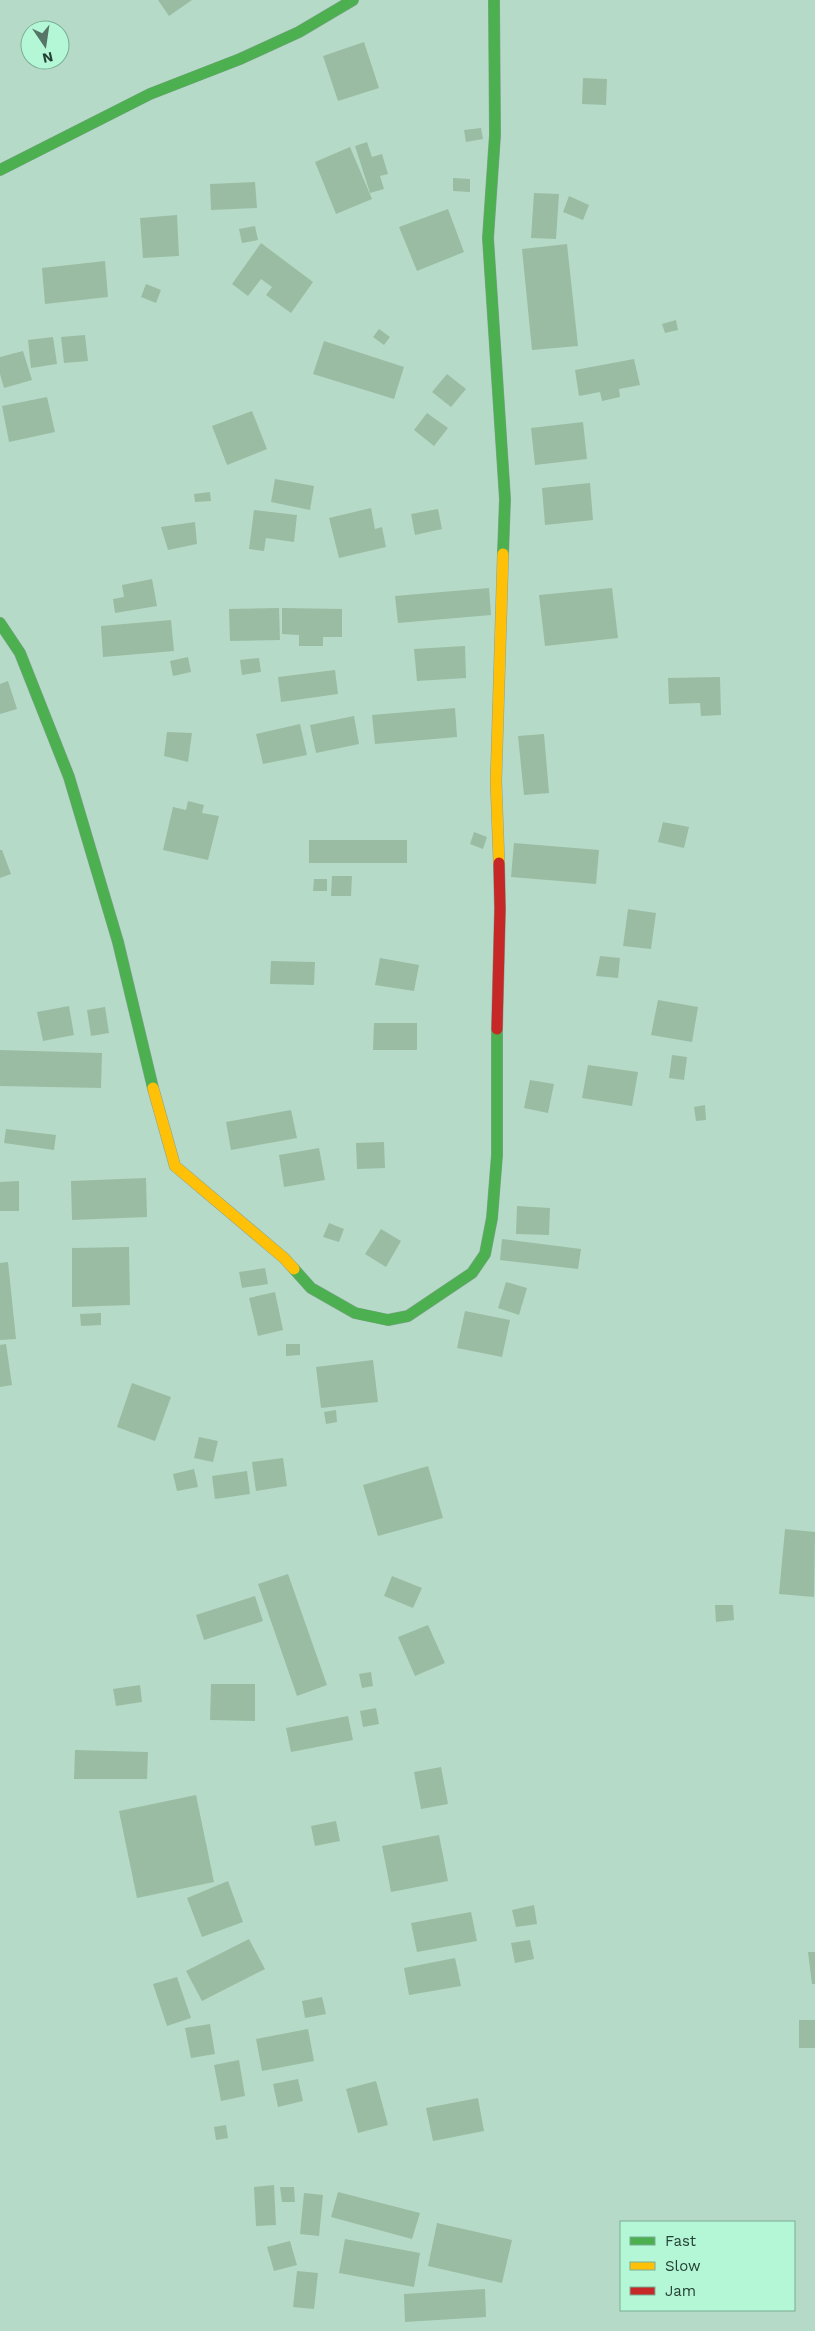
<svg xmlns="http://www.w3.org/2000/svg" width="815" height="2331" font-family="'Work Sans',sans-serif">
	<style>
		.building { fill: #9abca2 }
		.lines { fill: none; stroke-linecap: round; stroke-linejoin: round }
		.fast-casing { stroke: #87a395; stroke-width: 12 }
		.slow-casing { stroke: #87a395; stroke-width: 12 }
		.jam-casing { stroke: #87a395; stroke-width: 12 }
		.fast { stroke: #4caf50; stroke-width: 11 }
		.slow { stroke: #ffc107; stroke-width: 11 }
		.jam { stroke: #c62828; stroke-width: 11 }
	</style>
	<rect width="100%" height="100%" fill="#b6dac8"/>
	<path class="building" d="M158 0H192L169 16Z
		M364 42 379 88 338 101 323 56Z
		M583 78 607 79 606 105 582 104Z
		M481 128 483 139 466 142 464 130Z
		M367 142 372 157 382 154 388 174 380 176 384 189 370 193 355 146Z
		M350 147 372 199 336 214 315 162Z
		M453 178 470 179V192L453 191Z
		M255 182 257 208 211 210 210 184Z
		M534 193 559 194 556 239 531 238Z
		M569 196 589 205 583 220 563 212Z
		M448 209 464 252 417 271 399 227Z
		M177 215 179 256 143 258 140 218Z
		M255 226 258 240 242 243 239 229Z
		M261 243 313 282 291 313 266 295 272 287 261 279 248 296 232 284Z
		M567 244 578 346 532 350 522 249Z
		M105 261 108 297 45 304 42 268Z
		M146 284 161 290 156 303 141 297Z
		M676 320 678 330 665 333 662 324Z
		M379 329 390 337 384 345 373 337Z
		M85 335 88 361 64 363 61 337Z
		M53 337 57 364 31 368 28 340Z
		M324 341 404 367 394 399 313 374Z
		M23 351 32 380 4 388 0 374V357Z
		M634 359 640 385 619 389 620 397 602 401 600 392 579 396 575 370Z
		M447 374 466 389 451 407 432 392Z
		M47 397 55 432 9 442 2 406Z
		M252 411 267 449 227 465 212 426Z
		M427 413 448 428 434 446 414 430Z
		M583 422 587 459 535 465 531 428Z
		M275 479 314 486 310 510 271 502Z
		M590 483 593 520 545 525 542 488Z
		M210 492 211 501 195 502 194 494Z
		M371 508 375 529 382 527 386 547 339 558 329 518Z
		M438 509 442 529 415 535 411 514Z
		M254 510 297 515 294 542 266 538 264 551 249 549Z
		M195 522 197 544 168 550 161 527Z
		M152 579 157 606 115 613 113 599 124 597 122 585Z
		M489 588 491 615 398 623 395 596Z
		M612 588 618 638 545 646 539 595Z
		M279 608 280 640 230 641 229 609Z
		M282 608 342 609V637H323V646H299V635L282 634Z
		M171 620 174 651 103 657 101 626Z
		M465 646 466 678 417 681 414 649Z
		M188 657 191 672 173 676 170 661Z
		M259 658 261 672 242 675 240 660Z
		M335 670 338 694 281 702 278 677Z
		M720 677 721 715 701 716 700 703 669 704 668 678Z
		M8 681 17 709 0 714V684Z
		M455 708 457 737 375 744 372 715Z
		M354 716 359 744 316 753 310 725Z
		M300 724 307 755 263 764 256 734Z
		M167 732 192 733 188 762 164 756Z
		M544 734 549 793 524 795 518 736Z
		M188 801 204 805 202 813 219 816 208 860 163 850 173 807 186 810Z
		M663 822 689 827 684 848 658 842Z
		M474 832 487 837 483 849 470 844Z
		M309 840H407V863H309Z
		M514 843 599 850 596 884 511 877Z
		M0 850H2L11 874 0 878Z
		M332 876H352L351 896H331Z
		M314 879H327V891H313Z
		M628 909 656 913 651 949 623 946Z
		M600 956 620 958 618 978 596 976Z
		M380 958 419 965 414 991 375 985Z
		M271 961 315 962 314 985 270 984Z
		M658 1000 698 1007 692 1042 651 1035Z
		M69 1006 74 1035 43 1041 37 1012Z
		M105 1007 109 1033 91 1036 87 1010Z
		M374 1023H417V1050H373Z
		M0 1050 102 1053 101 1088 0 1086Z
		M672 1055 687 1057 684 1080 669 1078Z
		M588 1065 638 1072 632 1106 582 1098Z
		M530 1080 554 1084 548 1113 524 1108Z
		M705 1105 706 1120 696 1121 694 1107Z
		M291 1110 297 1138 231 1150 226 1122Z
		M6 1129 56 1135 54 1150 4 1143Z
		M384 1142 385 1168 357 1169 356 1143Z
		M319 1148 325 1180 284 1187 279 1155Z
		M146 1178 147 1217 72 1220 71 1181Z
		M19 1181V1211H0V1182Z
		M517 1206 550 1208 549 1235 516 1234Z
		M329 1223 344 1229 339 1242 323 1237Z
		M381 1229 401 1241 386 1267 365 1254Z
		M502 1239 581 1249 578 1269 500 1260Z
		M129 1247 130 1305 72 1307V1248Z
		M8 1262 16 1339 0 1340V1263Z
		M265 1268 268 1284 242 1288 239 1272Z
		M506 1282 527 1288 519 1315 498 1308Z
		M275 1292 283 1330 258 1336 249 1298Z
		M465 1311 510 1320 502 1357 457 1348Z
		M101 1313V1325L81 1326 80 1314Z
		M6 1344 12 1385 0 1387V1345Z
		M286 1344H300V1355L286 1356Z
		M373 1360 378 1402 321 1408 316 1367Z
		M132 1383 171 1397 155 1441 117 1427Z
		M336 1410 337 1422 326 1424 324 1412Z
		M199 1437 218 1441 213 1462 194 1458Z
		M283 1458 287 1486 256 1491 252 1462Z
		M428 1466 443 1518 378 1536 363 1485Z
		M194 1469 198 1487 177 1491 173 1474Z
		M247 1471 250 1494 215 1499 212 1476Z
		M785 1529 815 1532 814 1597 779 1594Z
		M288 1574 327 1685 297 1696 258 1584Z
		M392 1576 422 1588 413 1608 384 1596Z
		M255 1596 263 1621 204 1640 196 1615Z
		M715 1605H733L734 1620 716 1622Z
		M428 1625 445 1663 415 1676 398 1637Z
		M371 1672 373 1686 362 1688 359 1674Z
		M211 1684H255V1721L210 1720Z
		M140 1685 142 1702 116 1706 113 1689Z
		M376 1708 379 1724 363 1727 360 1711Z
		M348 1716 353 1740 291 1752 286 1728Z
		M75 1750 148 1752 147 1779H74Z
		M441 1767 448 1804 421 1809 414 1772Z
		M196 1795 214 1882 137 1898 119 1811Z
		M336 1821 340 1841 315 1846 311 1826Z
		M439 1835 448 1881 391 1892 382 1846Z
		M228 1881 243 1922 202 1937 187 1898Z
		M534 1905 537 1924 516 1927 512 1910Z
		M471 1912 477 1941 417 1952 411 1923Z
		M249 1939 265 1969 202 2001 186 1971Z
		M530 1940 534 1959 515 1963 511 1943Z
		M808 1952H815V1984H812Z
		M455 1958 461 1986 409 1995 404 1968Z
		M177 1977 191 2018 167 2026 153 1984Z
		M322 1997 326 2014 305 2018 302 2001Z
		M799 2020H815V2048H799Z
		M210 2024 215 2054 191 2058 185 2028Z
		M308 2029 314 2061 262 2071 256 2039Z
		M239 2060 245 2096 221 2101 214 2065Z
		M298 2079 303 2101 278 2107 273 2084Z
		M376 2081 388 2125 358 2133 346 2089Z
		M478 2098 484 2131 433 2141 426 2108Z
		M226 2125 228 2138 216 2140 214 2127Z
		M274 2185 276 2225 256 2226 254 2187Z
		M280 2187H294L295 2202H282Z
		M338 2192 420 2213 412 2239 331 2217Z
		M304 2193 323 2195 319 2236 300 2234Z
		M437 2223 512 2240 502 2283 428 2266Z
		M345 2239 420 2253 414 2287 339 2273Z
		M290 2241 297 2265 274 2271 267 2247Z
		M297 2271 318 2273 314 2309 293 2307Z
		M485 2289 486 2317 405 2322 404 2294Z"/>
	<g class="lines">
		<defs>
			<path id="fast" d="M494 0 495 135 488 238 505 499 503 554
				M0 170 150 94 240 59 299 32 353 0
				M0 623 20 653 69 777 118 942 153 1088
				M294 1269 311 1288 355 1313 388 1320 408 1316 472 1273 485 1254 492 1218 497 1155V1029"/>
			<path id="slow" d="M499 863 496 781 503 554
				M153 1088 175 1166 284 1258 294 1269"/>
			<path id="jam" d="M497 1029 500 909 499 863"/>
		</defs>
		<use href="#fast" class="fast-casing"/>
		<use href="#slow" class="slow-casing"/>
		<use href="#jam" class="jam-casing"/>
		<use href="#fast" class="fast"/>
		<use href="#slow" class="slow"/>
		<use href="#jam" class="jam"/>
	</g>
	<rect x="620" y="2221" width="175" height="90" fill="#b4f7d6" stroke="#7aad95"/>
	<rect x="630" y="2237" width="25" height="8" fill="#4caf50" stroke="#7aad95"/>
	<text x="665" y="2246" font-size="15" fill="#243f33">Fast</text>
	<rect x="630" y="2262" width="25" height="8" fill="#ffc107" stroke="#7aad95"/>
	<text x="665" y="2271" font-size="15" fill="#243f33">Slow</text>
	<rect x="630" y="2287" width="25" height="8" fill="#c62828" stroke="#7aad95"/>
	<text x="665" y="2296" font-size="15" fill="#243f33">Jam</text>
	<g transform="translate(45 45) rotate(167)"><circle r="24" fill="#b4f7d6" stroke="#7aad95"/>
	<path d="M0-4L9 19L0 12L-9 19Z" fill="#577567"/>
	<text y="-8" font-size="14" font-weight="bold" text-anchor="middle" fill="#243f33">N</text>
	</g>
</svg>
